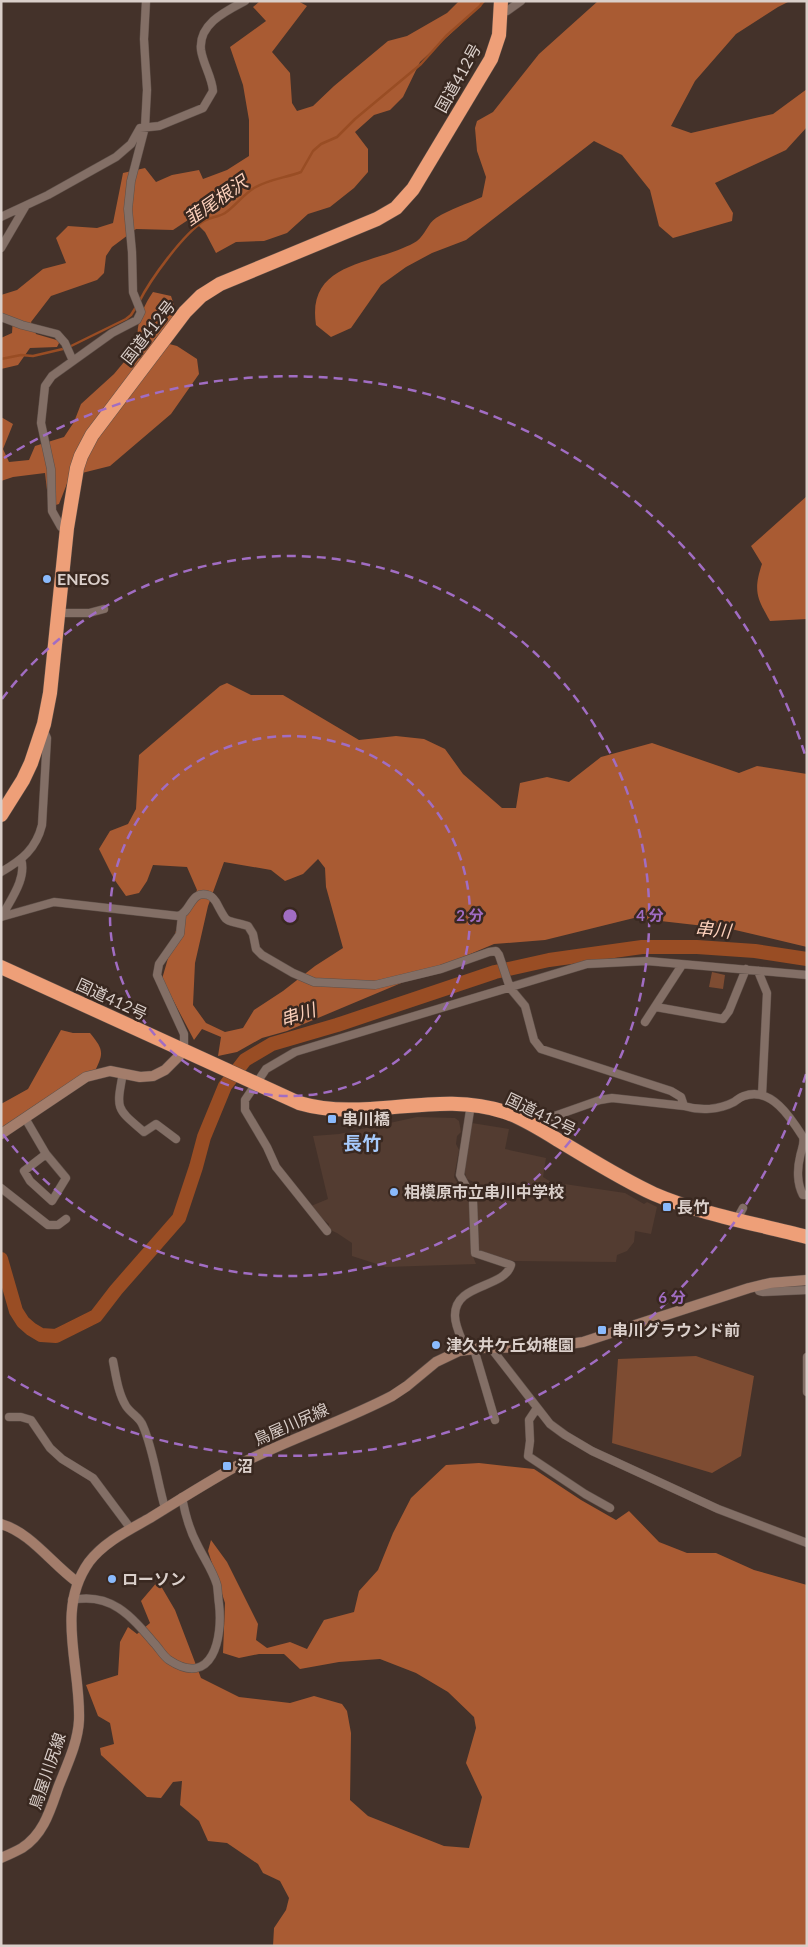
<svg xmlns="http://www.w3.org/2000/svg" width="808" height="1947" font-family="Lato,'Noto Sans JP',sans-serif">
	<style>
		.built { fill: #533c31 }
		.green { fill: #7e4c32 }
		.forest { fill: #a95b33; fill-rule: evenodd }
		.lines { fill: none; stroke-linecap: round; stroke-linejoin: round }
		.stream { stroke: #994d24; stroke-width: 2.5 }
		.river { stroke: #994d24; stroke-width: 14 }
		.street-casing { stroke: #5f5049; stroke-width: 9 }
		.secondary-casing { stroke: #5f5049; stroke-width: 11 }
		.highway-casing { stroke: #5f5049; stroke-width: 15 }
		.street { stroke: #836f66; stroke-width: 8 }
		.secondary { stroke: #a37d6b; stroke-width: 10 }
		.highway { stroke: #ee9f78; stroke-width: 14 }
		.ring { fill: none; stroke: #a16dc3; stroke-width: 2.5; stroke-dasharray: 9 6 }
		.poi-dot { fill: #8abafc; stroke: #392820; stroke-width: 2 }
		.labels { text-anchor: middle; stroke-width: 5; stroke-linejoin: round; paint-order: stroke }
		.street-label { font-size: 16px; fill: #dacfca; stroke: #392820 }
		.poi-label { font-size: 16px; font-weight: bold; fill: #dacfca; stroke: #392820; text-anchor: start }
		.water-label { font-size: 18px; font-style: italic; fill: #fcd0bb; stroke: #392820 }
		.quarter-label { font-size: 19px; font-weight: bold; fill: #a6cafc; stroke: #392820 }
		.centre { fill: #a16dc3; stroke: #392820; stroke-width: 2.5 }
		.ring-label { font-size: 15px; text-anchor: middle; font-weight: bold; fill: #a16dc3; stroke: #392820; stroke-width: 5; stroke-linejoin: round; paint-order: stroke }
	</style>
	<rect width="100%" height="100%" fill="#44322a"/>
	<path class="built" d="M417 1117 455 1118 459 1121 461 1132 457 1136 456 1144 459 1150 454 1177 470 1204 472 1254 476 1264 386 1267 352 1256V1243L337 1233 328 1229 329 1224 316 1214 311 1206 328 1199 313 1136 339 1134Z
		M472 1123 509 1129 505 1149 546 1158 543 1177 551 1182 625 1193 644 1204 647 1202 657 1207 651 1234 635 1231 634 1242 627 1251 617 1255 616 1262 514 1261 478 1253 474 1182 467 1179 464 1170Z"/>
	<path class="green" d="M712 972 725 975 723 989 709 987Z
		M696 1356 754 1376 741 1456 712 1473 612 1443 618 1359Z"/>
	<path class="forest" d="M260 1H298L307 6 272 52 290 73 292 103 297 111 313 106 334 86 388 41 407 36 447 13 459 1H486L420 62 403 97 390 110 374 115 355 132 368 149V172L354 188 330 207 308 214 287 233 264 241 236 242 216 253 205 232 191 218 173 230 136 229 112 247 106 256 104 273 97 280 51 296 31 322 36 334 60 341 57 347 30 348 18 365 1 369V338L12 333 13 318 1 315V295L17 290 43 269 66 263 56 238 68 226 97 228 113 223 123 173 145 168 156 182 172 175 199 170 203 179 227 170 249 156V120L243 85 230 47 266 21 253 7Z
		M598 1H790L778 7 736 34 695 81 671 126 691 133 773 114 807 89V127L786 150 715 183 733 213 732 221 673 238 659 226 650 190 622 155 594 141 466 240 432 253 406 267 381 285 351 328 331 337 316 325C307 266 363 265 403 248 407 246 413 244 417 241 425 235 428 223 436 218 450 209 467 204 482 197L486 177 477 151 475 128 477 121 493 112 539 54Z
		M153 292 171 296 177 314 154 340 177 346 197 359 199 374 171 414 110 466 70 476 59 504 49 507 45 473 13 477 1 481V417L13 424 3 449 9 462 29 460 35 446 64 437 74 422 81 404 114 374 139 344C134 328 143 306 153 292Z
		M807 496V619L770 621C757 598 753 591 762 564L751 546Z
		M227 683 251 695H283L359 740 396 736 424 739 445 749 463 774 502 808H516L520 783 547 777 569 782 601 757 652 743 739 773 757 766 807 774V947L731 929 634 918 545 940 494 944 287 1031 262 1038 237 1052 218 1056 221 1037 202 1029 194 1040 162 979 177 927 187 914 197 890 187 867 153 865 147 881 139 893 126 896 114 879 99 849 110 831 128 824 136 809 139 755 220 686ZM318 859 325 868 326 887 343 948 315 966 283 991 254 1010 243 1028 225 1032 206 1023 193 1005 195 963 208 906 224 862 271 870 285 881 303 874Z
		M61 1030 73 1033H90C104 1050 104 1053 94 1073L1 1130V1104L28 1089Z
		M479 1463 534 1469 581 1500 616 1520 629 1511 659 1542 687 1553H716L754 1570 807 1585V1946H273L274 1928 286 1910 289 1898 280 1881 263 1873 258 1864 227 1843 208 1841 199 1821 180 1805 182 1781 173 1782 161 1798 147 1797 101 1755 100 1748 114 1744 110 1723 98 1716 86 1685 118 1675 120 1642 128 1627 137 1634 150 1623 141 1601 158 1581 175 1610 201 1678 239 1697 290 1703 314 1696 342 1704 347 1711 351 1733 350 1800 368 1816 444 1846 469 1848 482 1797 466 1763 476 1728 474 1717 448 1692 416 1673 380 1659 339 1662 300 1669 284 1654H259L239 1658 223 1653 225 1603 208 1551 211 1540 227 1562 258 1624 256 1640 267 1648 290 1642 307 1649 324 1620 354 1612 359 1591 378 1570 393 1533 411 1498 446 1465Z"/>
	<g class="lines">
		<path class="stream" d="M139 302C150 280 183 234 204 221 210 217 219 217 225 213 235 206 243 195 254 188 269 179 285 178 301 172L313 151 321 144 337 137 355 119 421 64 446 36 480 6 483 1
			M1 359 21 355 33 356 67 348 126 319 131 315 136 307"/>
		<path class="river" d="M1 1259 16 1311 23 1322 31 1329 41 1335 56 1336 96 1316 116 1290 179 1218 196 1167 204 1137 225 1086 245 1060 272 1044 337 1025 495 972 549 960 642 947H697L755 951 807 959"/>
		<defs>
			<path id="street" d="M502 12 507 11 521 1
				M1 217 48 195 116 157 131 144 140 128 159 126 203 108 213 91C212 77 203 64 201 50 198 24 226 11 245 1
				M1 248 25 207
				M1 317 22 325 57 334 65 343 73 361
				M67 528 61 527 52 511 51 469 41 423 45 386 52 376 112 333 137 320 141 312 133 292 132 252 128 209 131 181 145 127 147 90 144 39 146 1
				M59 613H89L104 609
				M1 872C22 860 36 849 42 825L47 738 43 729
				M182 915 180 934 159 964 157 975 184 1034V1051
				M2 916C11 899 27 878 21 859
				M1 917 54 902 178 916C191 913 190 890 208 895 212 896 214 899 216 902 229 927 224 918 248 926L253 934 256 949 262 955 293 973 314 982 375 985 441 969 489 952 496 951 499 955 510 988 525 1006 534 1040 541 1049 671 1091 681 1097 684 1106 612 1098 600 1100 546 1119 541 1130
				M758 971 767 993 762 1095
				M656 1007 723 1019 729 1011 746 969
				M645 1022 682 965
				M123 1073C116 1110 116 1108 144 1132L156 1124 176 1139
				M684 1106C700 1111 719 1110 734 1102 737 1100 740 1097 744 1096 771 1086 791 1118 803 1137 805 1144 801 1150 800 1157 797 1169 797 1184 803 1195H807
				M25 1118 46 1154 66 1178 52 1201 30 1181 24 1171 46 1154
				M1 1188 48 1225H58L66 1219
				M737 1219 743 1208
				M327 1231 276 1167 267 1147 245 1110V1100L266 1069 295 1052 587 964 647 961 807 975
				M757 1286 759 1291 763 1292 807 1290
				M491 1348 550 1424 565 1435 592 1451 718 1509 807 1543
				M474 1349 495 1420
				M466 1350C462 1339 455 1327 455 1316 454 1283 504 1289 511 1265L475 1253 473 1200 460 1175 471 1104
				M807 1357V1392
				M113 1361C116 1376 118 1393 126 1406 131 1414 140 1417 143 1426 154 1452 157 1481 165 1508
				M537 1408 529 1420 530 1441 528 1456 585 1494 610 1508
				M9 1417H21L31 1420 50 1448 62 1459 93 1478 131 1529
				M72 1600C111 1592 131 1616 154 1643 159 1648 163 1656 169 1660 213 1689 223 1637 219 1604 218 1598 218 1591 217 1585 213 1571 203 1557 197 1544 189 1529 185 1514 182 1497"/>
			<path id="secondary" d="M1 1134 86 1077 110 1071 140 1077 153 1076 165 1070 184 1051
				M1 1524C30 1532 53 1565 77 1582
				M1 1858C8 1855 15 1852 22 1848 43 1835 50 1811 58 1788 66 1767 78 1743 79 1720 81 1666 55 1610 89 1562 104 1542 129 1530 150 1518 181 1499 212 1479 244 1462 292 1438 344 1421 392 1396L407 1386 436 1362 459 1351 483 1348 549 1347 583 1342 749 1288 770 1283 807 1280"/>
			<path id="highway" d="M1 815 23 780 31 763 44 724 50 693 67 528 77 468 81 456 92 435 185 312 201 296 220 284 377 219 396 208 413 189 491 59 499 35 501 1
				M1 967 299 1103C367 1123 437 1089 505 1112 523 1118 542 1130 558 1140 590 1159 621 1179 654 1194 700 1214 758 1224 807 1237"/>
		</defs>
		<use href="#street" class="street-casing"/>
		<use href="#secondary" class="secondary-casing"/>
		<use href="#highway" class="highway-casing"/>
		<use href="#street" class="street"/>
		<use href="#secondary" class="secondary"/>
		<use href="#highway" class="highway"/>
	</g>
	<g class="ring">
		<circle cx="290" cy="916" r="180"/>
		<path d="M2 699A360 360 0 1 1 2 1133"/>
		<path d="M806 1074A540 540 0 0 1 4 1374M4 458A540 540 0 0 1 806 758"/>
	</g>
	<g class="poi-dot">
		<circle cx="47" cy="579" r="5"/>
		<rect x="327" y="1114" width="10" height="10" rx="2.5"/>
		<circle cx="394" cy="1192" r="5"/>
		<rect x="662" y="1202" width="10" height="10" rx="2.5"/>
		<rect x="597" y="1325" width="10" height="10" rx="2.5"/>
		<circle cx="436" cy="1345" r="5"/>
		<rect x="222" y="1461" width="10" height="10" rx="2.5"/>
		<circle cx="112" cy="1579" r="5"/>
	</g>
	<g class="labels">
		<g class="street-label">
			<text transform="translate(458 78) rotate(-61)" y="6">国道412号</text>
			<text transform="translate(148 332) rotate(-52)" y="6">国道412号</text>
			<text transform="translate(112 999) rotate(25)" y="6">国道412号</text>
			<text transform="translate(541 1114) rotate(26)" y="6">国道412号</text>
			<text transform="translate(291 1424) rotate(-24)" y="6">鳥屋川尻線</text>
			<text transform="translate(47 1771) rotate(-71)" y="6">鳥屋川尻線</text>
		</g>
		<g class="poi-label">
			<text x="57" y="585">ENEOS</text>
			<text x="342" y="1125">串川橋</text>
			<text x="404" y="1198">相模原市立串川中学校</text>
			<text x="677" y="1213">長竹</text>
			<text x="612" y="1336">串川グラウンド前</text>
			<text x="446" y="1351">津久井ケ丘幼稚園</text>
			<text x="237" y="1472">沼</text>
			<text x="122" y="1585">ローソン</text>
		</g>
		<g class="water-label">
			<text transform="translate(216 201) rotate(-35)" y="6">韮尾根沢</text>
			<text transform="translate(713 930) rotate(5)" y="6">串川</text>
			<text transform="translate(298 1015) rotate(-18)" y="6">串川</text>
		</g>
		<g class="quarter-label">
			<text x="362" y="1150">長竹</text>
		</g>
	</g>
	<circle cx="290" cy="916" r="8" class="centre"/>
	<g class="ring-label">
		<text x="470" y="921">2 分</text>
		<text x="650" y="921">4 分</text>
		<text x="672" y="1303">6 分</text>
	</g>
	<rect width="808" height="1947" fill="none" stroke="#dacfca" stroke-width="5"/>
</svg>
